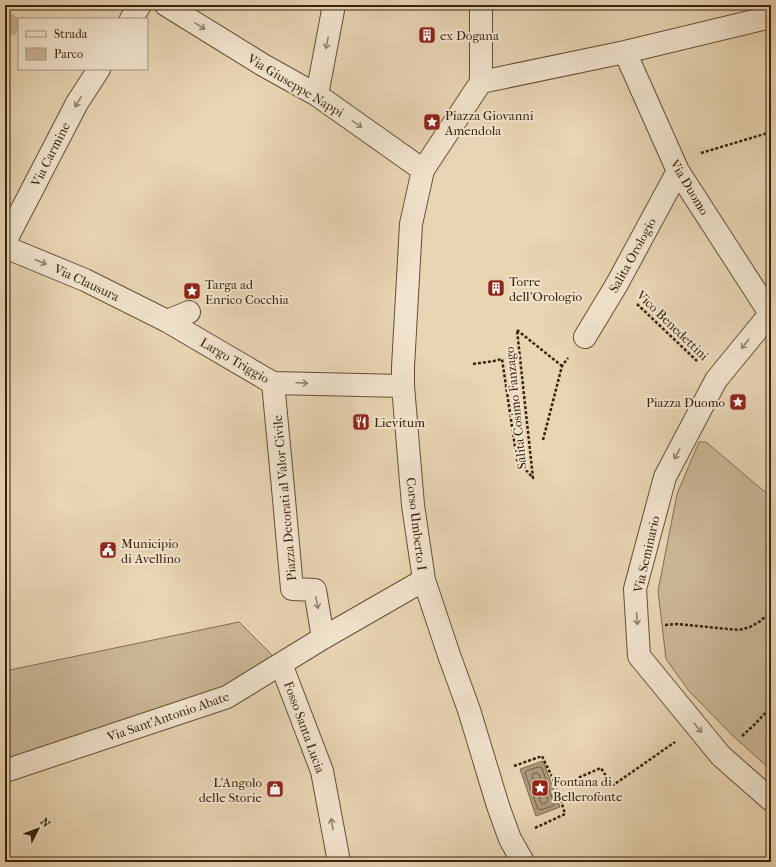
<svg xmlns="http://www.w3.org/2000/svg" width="776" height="867" font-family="'IM FELL French Canon',serif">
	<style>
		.green { fill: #cbb797; stroke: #826c51 }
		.water { fill: #ad987b; stroke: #7e694e }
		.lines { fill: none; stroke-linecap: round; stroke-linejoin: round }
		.shore { stroke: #725d43; stroke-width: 1 }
		.minor-tunnel { stroke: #c6b192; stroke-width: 22; stroke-dasharray: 22 11; stroke-linecap: butt }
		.minor-casing { stroke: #644f35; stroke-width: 24 }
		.path { stroke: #38220b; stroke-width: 2.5; stroke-dasharray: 3 2; stroke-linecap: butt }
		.minor { stroke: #f1e4ce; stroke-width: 22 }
		.oneway { stroke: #94836c }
		.labels { text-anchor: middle; stroke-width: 4; stroke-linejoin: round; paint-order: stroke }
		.poi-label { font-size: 13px; fill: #38220b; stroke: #f1e4ce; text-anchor: start }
		.street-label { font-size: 13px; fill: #38220b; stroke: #f1e4ce }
	</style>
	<rect width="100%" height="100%" fill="#e9d5b4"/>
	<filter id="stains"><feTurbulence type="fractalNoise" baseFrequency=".005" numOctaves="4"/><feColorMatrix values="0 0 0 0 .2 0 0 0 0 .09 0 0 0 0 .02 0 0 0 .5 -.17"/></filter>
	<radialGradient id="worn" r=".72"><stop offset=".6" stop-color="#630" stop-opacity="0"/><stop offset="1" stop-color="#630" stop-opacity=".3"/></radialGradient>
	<path class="green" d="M699 442H706L771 497V770L732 735 689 691 666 659 658 591 677 494Z
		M239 622 281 664 227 697 5 771V671Z"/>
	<path class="water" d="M543 761 560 807 536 816 520 769Z"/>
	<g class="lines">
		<path class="shore" d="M539 767 542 768 554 804 553 806 540 810 538 809 525 773 526 771Z
			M537 773 539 774 548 800 547 802 543 804 541 803 532 776 533 774Z"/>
		<path class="minor-tunnel" d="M5 29 15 16"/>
		<defs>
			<path id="minor" d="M166 5 263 65 317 95 423 170
				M481 5V82
				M131 19 140 5
				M625 52 678 171 771 315
				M481 82 423 170 411 224 403 367V386L413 505 424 580 449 655 469 710 498 806 510 839 523 862
				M481 82 625 52 771 17
				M317 95 334 5
				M5 242 77 103 99 69
				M5 247 85 280 167 321 273 383 403 386
				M770 314 716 380 665 477 635 589 639 656 721 756 771 800
				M167 321 189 312
				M585 337 617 284 678 171
				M273 383 283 488 292 589 315 590 323 638
				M281 664 322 771 339 862
				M5 771 227 697 323 638 424 580"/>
		</defs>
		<use href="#minor" class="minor-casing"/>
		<path class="path" d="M701 153 771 132
			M637 304 697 361
			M517 330 562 366
			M473 364 494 361 502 359 517 460 533 478 517 330
			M543 440 562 366 568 358
			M665 625 677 624 739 630 750 627 759 622 771 612
			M742 736 753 726 771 707
			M514 766 542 756 557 787
			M535 828 565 814 557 787 601 768 612 786 675 742"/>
		<use href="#minor" class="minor"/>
	</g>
	<defs><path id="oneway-shaft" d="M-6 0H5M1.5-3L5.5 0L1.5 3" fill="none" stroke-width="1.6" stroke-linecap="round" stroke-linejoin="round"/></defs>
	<g class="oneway">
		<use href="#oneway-shaft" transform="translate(200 26) rotate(32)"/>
		<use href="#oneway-shaft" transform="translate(327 43) rotate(101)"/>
		<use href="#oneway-shaft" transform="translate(78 102) rotate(121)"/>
		<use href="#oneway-shaft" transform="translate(357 124) rotate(35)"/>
		<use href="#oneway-shaft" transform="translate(41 262) rotate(23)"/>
		<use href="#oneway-shaft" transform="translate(745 344) rotate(129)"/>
		<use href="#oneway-shaft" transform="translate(302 383) rotate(2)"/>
		<use href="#oneway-shaft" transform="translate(677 454) rotate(119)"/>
		<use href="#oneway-shaft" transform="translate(317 603) rotate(80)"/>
		<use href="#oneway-shaft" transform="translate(637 619) rotate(87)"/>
		<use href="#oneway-shaft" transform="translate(698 728) rotate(51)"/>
		<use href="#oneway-shaft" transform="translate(332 824) rotate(-100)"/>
	</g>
	<defs>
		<symbol id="building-square" viewBox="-11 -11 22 22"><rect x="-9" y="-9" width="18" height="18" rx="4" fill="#8f2418" stroke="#f1e4ce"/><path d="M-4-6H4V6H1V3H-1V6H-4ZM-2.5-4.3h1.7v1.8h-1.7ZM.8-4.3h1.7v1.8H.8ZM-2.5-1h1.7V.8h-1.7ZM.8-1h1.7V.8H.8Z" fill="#fff"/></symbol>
		<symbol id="sight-square" viewBox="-11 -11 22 22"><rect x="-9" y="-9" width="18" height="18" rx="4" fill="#8f2418" stroke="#f1e4ce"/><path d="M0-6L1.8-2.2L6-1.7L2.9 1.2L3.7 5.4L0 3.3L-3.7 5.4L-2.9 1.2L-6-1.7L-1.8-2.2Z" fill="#fff"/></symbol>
		<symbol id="restaurant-square" viewBox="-11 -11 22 22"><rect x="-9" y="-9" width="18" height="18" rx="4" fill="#8f2418" stroke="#f1e4ce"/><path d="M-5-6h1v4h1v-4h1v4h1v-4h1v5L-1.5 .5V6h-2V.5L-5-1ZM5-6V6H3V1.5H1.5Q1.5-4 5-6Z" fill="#fff"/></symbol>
		<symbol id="civic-square" viewBox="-11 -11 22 22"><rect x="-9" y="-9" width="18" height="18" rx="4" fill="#8f2418" stroke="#f1e4ce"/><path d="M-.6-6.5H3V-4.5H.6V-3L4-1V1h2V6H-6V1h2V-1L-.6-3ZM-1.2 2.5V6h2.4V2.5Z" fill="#fff"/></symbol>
		<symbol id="shop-square" viewBox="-11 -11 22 22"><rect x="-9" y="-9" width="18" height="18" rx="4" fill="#8f2418" stroke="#f1e4ce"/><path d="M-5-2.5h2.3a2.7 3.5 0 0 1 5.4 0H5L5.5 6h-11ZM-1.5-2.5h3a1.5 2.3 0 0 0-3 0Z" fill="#fff"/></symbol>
	</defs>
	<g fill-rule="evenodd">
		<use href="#building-square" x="417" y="25" width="20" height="20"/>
		<use href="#sight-square" x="422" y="112" width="20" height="20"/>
		<use href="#building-square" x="486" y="278" width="20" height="20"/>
		<use href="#sight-square" x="182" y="281" width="20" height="20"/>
		<use href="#sight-square" x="728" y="392" width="20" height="20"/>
		<use href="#restaurant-square" x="351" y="412" width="20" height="20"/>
		<use href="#civic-square" x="98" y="540" width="20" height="20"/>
		<use href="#sight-square" x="530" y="778" width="20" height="20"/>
		<use href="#shop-square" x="265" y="779" width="20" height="20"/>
	</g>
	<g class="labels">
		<g class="poi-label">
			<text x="440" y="40">ex Dogana</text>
			<text x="445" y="120">Piazza Giovanni<tspan x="445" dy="15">Amendola</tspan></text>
			<text x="509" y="286">Torre<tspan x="509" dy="15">dell'Orologio</tspan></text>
			<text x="205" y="289">Targa ad<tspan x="205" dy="15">Enrico Cocchia</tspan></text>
			<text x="725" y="407" text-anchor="end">Piazza Duomo</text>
			<text x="374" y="427">Lievitum</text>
			<text x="121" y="548">Municipio<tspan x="121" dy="15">di Avellino</tspan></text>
			<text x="553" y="786">Fontana di<tspan x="553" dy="15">Bellerofonte</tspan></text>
			<text x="262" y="787" text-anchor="end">L'Angolo<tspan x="262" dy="15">delle Storie</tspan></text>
		</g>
		<g class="street-label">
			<text transform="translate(296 85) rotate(31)" y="5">Via Giuseppe Nappi</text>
			<text transform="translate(50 154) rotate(-63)" y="5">Via Carmine</text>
			<text transform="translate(690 187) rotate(59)" y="5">Via Duomo</text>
			<text transform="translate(632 255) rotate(-61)" y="5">Salita Orologio</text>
			<text transform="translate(87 282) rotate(25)" y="5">Via Clausura</text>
			<text transform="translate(673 325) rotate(44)" y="5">Vico Benedettini</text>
			<text transform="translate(235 360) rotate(30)" y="5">Largo Triggio</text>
			<text transform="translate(515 408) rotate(-96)" y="5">Salita Cosimo Fanzago</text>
			<text transform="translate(284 498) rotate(-95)" y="5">Piazza Decorati al Valor Civile</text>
			<text transform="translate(417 524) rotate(83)" y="5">Corso Umberto I</text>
			<text transform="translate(646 554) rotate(-77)" y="5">Via Seminario</text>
			<text transform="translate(168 716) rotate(-19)" y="5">Via Sant'Antonio Abate</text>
			<text transform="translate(305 727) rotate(70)" y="5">Fosso Santa Lucia</text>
		</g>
	</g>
	<rect width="776" height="867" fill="none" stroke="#e9d5b4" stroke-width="20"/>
	<rect x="6" y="6" width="764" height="855" fill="none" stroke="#38220b" stroke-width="2"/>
	<rect x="10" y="10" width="756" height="847" fill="none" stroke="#38220b"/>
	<rect x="18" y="18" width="130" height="52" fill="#f1e4ce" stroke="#a79680"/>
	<rect x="26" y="31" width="20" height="6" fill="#f1e4ce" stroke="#a79680"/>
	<text x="54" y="38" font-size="12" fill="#38220b">Strada</text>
	<rect x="26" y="48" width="20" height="12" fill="#cbb797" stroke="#a79680"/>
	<text x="54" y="58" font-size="12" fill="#38220b">Parco</text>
	<g transform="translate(38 829) rotate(48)" stroke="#f1e4ce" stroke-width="3" paint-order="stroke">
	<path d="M0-3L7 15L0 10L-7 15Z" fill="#38220b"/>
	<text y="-6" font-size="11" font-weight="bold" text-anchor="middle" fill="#38220b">N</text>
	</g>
	<rect width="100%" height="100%" filter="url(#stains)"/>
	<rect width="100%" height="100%" fill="url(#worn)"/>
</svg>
